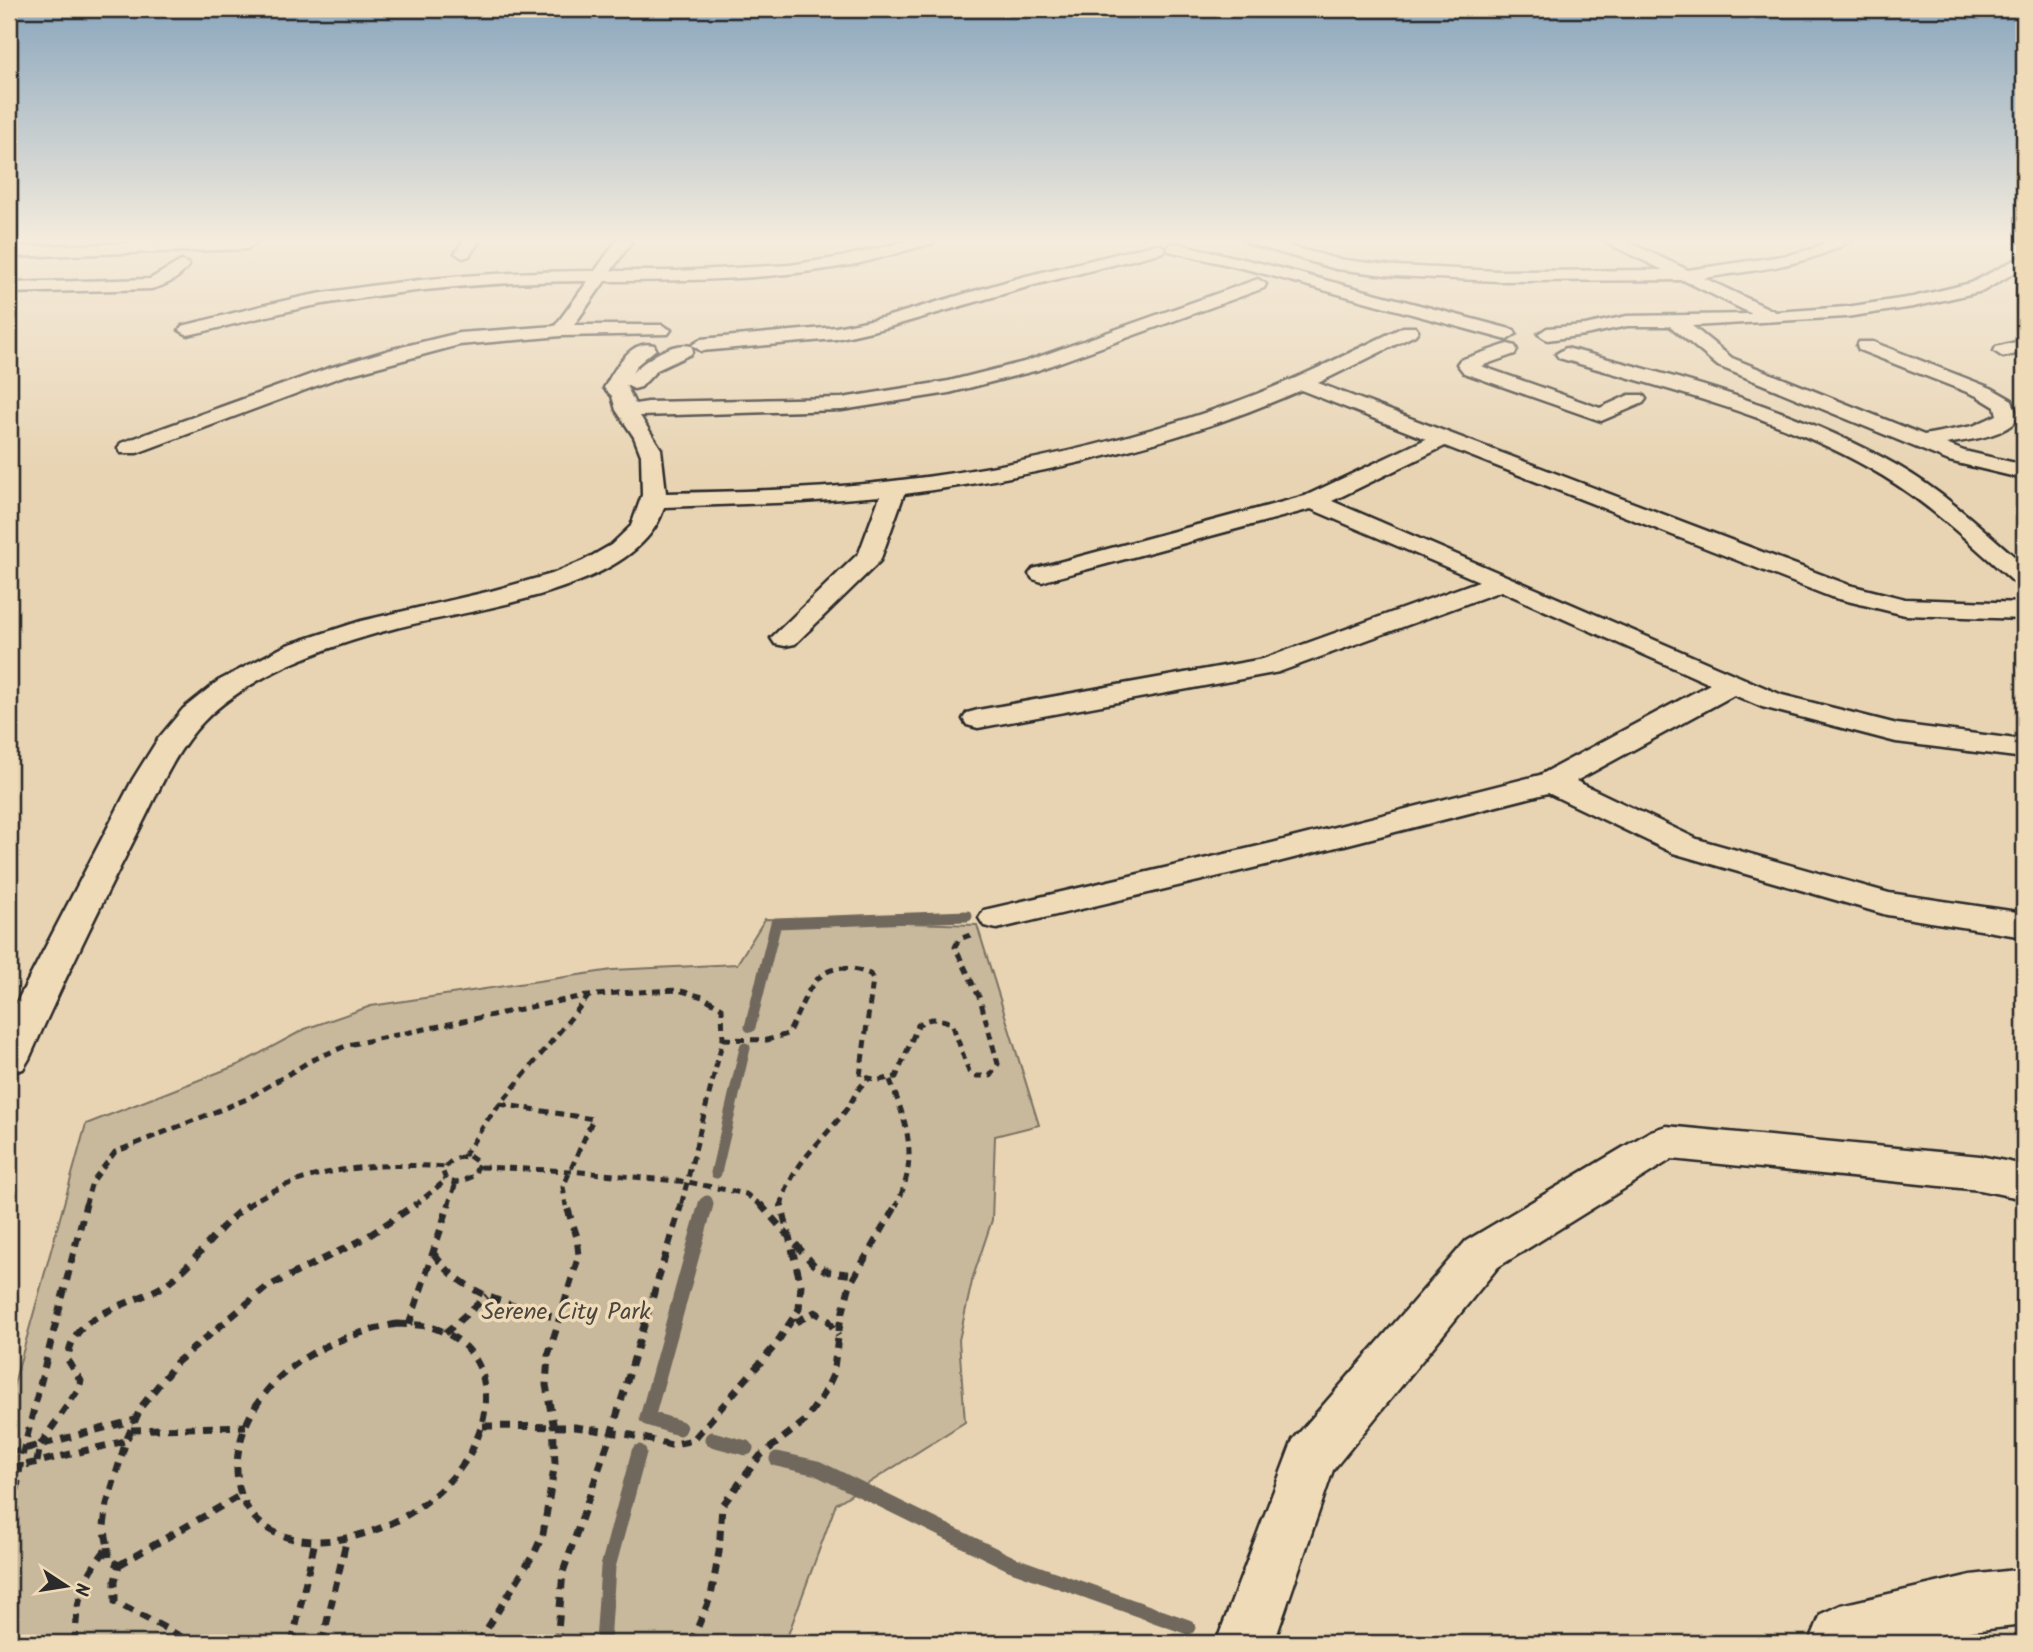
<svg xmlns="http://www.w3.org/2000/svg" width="2033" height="1652" font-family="Kalam,sans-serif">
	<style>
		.green { fill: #c8b89c; stroke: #7a7264; stroke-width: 2 }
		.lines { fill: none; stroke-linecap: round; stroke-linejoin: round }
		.stream-far1 { stroke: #6f685c; stroke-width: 11 }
		.stream { stroke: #6f685c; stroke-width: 15 }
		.minor-casing { stroke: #2b2b2b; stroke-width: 5 }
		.path-far1 { stroke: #2b2b2b; stroke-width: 5; stroke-dasharray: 8 6; stroke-linecap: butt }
		.path { stroke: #2b2b2b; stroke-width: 7; stroke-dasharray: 10 8; stroke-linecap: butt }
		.minor { fill: #f0dbb9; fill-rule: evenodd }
		.labels { text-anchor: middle; stroke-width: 7; stroke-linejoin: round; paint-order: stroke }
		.near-park-label { font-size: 24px; fill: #4a4742; stroke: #f0dbb9 }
	</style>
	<rect width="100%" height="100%" fill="#e8d4b3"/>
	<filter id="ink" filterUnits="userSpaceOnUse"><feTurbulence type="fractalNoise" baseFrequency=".0143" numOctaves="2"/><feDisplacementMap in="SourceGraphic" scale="14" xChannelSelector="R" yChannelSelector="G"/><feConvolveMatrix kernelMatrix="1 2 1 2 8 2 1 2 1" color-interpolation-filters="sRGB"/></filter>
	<g filter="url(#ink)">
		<path class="green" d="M765 919 977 925 1039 1125 995 1136 992 1220 973 1277 959 1340 965 1422 836 1504 785 1643H9V1402L86 1124 240 1064 305 1029 371 1006 612 970 737 964Z"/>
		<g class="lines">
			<path class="stream-far1" d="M750 1027 776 923 967 916
				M716 1173 745 1048
				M706 1206 707 1201"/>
			<path class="stream" d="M679 1428 647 1418 706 1204
				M712 1439 746 1448
				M777 1459 817 1468 1012 1564 1188 1627
				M603 1643 608 1567 639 1452"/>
			<defs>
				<path id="minor" d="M240 240 253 241 255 244 247 249 9 257V247Z
					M464 240H480L469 256 463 258 455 253Z
					M617 240H633L611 271H676L790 265 842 257 911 240H935L933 243C902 251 871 262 839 267 762 280 683 281 605 281L574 325H662L671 330 668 334 561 336 459 345 340 377 137 453H121L118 448 121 443 326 369 393 349 459 333 555 326 588 281C499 281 411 289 323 304 278 312 233 325 188 335L179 330 182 326C228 315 275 301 323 293 413 278 503 271 595 271Z
					M1245 240H1268L1337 259 1395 266 1498 271 1663 270 1607 243 1606 240H1624L1688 270 1789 255 1812 249 1830 240H1848L1847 243C1802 267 1753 270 1704 278L1776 312 1846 307 1913 297 1971 283 2024 255V267L1983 291 1913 307 1846 317 1692 326 1732 358 1924 435 1973 426 1997 415 1995 407 1977 396 1859 350 1857 346 1859 342H1873L1991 388 2012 400 2018 418C2004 437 1968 440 1946 444L1964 451 2024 465V479L1949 461 1718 366 1670 326H1627L1585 335 1547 340 1538 334 1547 328 1585 325 1627 316 1752 314 1683 280 1498 281 1395 276 1336 269 1247 243Z
					M1175 243 1264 264 1514 330 1516 334 1507 340 1254 271 1169 251 1167 248 1169 245Z
					M1157 244 1163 246 1165 249 1163 252 1034 285 889 327 836 339 701 351 692 345 701 339 836 327 886 317 1022 277Z
					M181 261 187 263 189 266C178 279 167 285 151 289L9 293V283L150 279Z
					M1258 279 1266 284 1264 288 1038 370 949 393 842 410 640 416 661 449 666 493C741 491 818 490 893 481 1008 468 1124 442 1233 403 1292 382 1347 354 1403 327H1415L1418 331 1415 335 1318 383 1849 585 1905 599 2024 603V619L1905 615 1831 597 1445 446 1332 501 1782 695 1897 724 2024 740V758L1896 742 1762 707 1734 695 1576 781 1697 839 1889 893 2024 913V937L1887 915 1673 853 1548 793 1274 863 997 929 984 926 979 918 984 910 1272 843 1540 775 1710 684 1501 591 1279 672 978 728 967 725 963 719 967 713 978 710 1263 659 1479 581 1311 509 1051 579 1042 582 1033 579 1029 574 1033 569 1305 496 1426 439 1301 390C1177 445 1038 476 904 494L880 561 795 644 785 646 775 644 771 638 859 553 880 496 803 502 664 507C640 592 469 609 396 628 358 638 321 650 286 666 257 680 226 698 203 722 174 752 158 793 139 830 100 906 63 982 29 1059L23 1069 9 1073V1017L133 779 158 739 183 709 218 681 287 645 361 621 491 591 552 574 583 561 611 545 631 526 642 495 641 455 634 437 616 410 612 396 604 388C614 371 629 339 654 345L656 349 637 365 632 373C645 360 672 341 691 346L693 350 691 354 657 370 641 387 634 389 626 385 635 404 648 402 842 398 949 381 1024 362Z
					M2024 340V352L2003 357 1994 351 1996 347Z
					M1508 344 1515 346 1517 350 1515 354 1481 366 1600 408 1629 395H1643L1646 399 1643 403 1601 421 1464 373 1457 364 1460 360Z
					M1566 348C1676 376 1799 409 1898 466 1945 493 1984 530 2024 565V586L2015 583C1972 545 1932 506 1883 476 1785 417 1669 390 1559 358L1556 354Z
					M1666 1126 1980 1156 2024 1165V1199L1980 1190 1672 1159 1498 1267 1333 1470 1274 1643H1216L1293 1440 1466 1241 1651 1131Z
					M2024 1569V1625L1971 1631 1922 1643H1809L1821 1614 1841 1605 1971 1575Z"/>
			</defs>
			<use href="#minor" class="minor-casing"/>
			<path class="path-far1" d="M723 1039 767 1040 788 1034C809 993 814 953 870 974L873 980 860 1076 879 1080 896 1077 918 1025C930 1016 939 1019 952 1023L969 1072 976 1076H990L998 1064 980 999 955 947 959 939 973 934
				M890 1080C908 1126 919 1159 896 1206
				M500 1104 593 1119 563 1187 566 1206
				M464 1156 488 1119 588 997
				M469 1156 479 1163 474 1176 456 1183 446 1180 443 1172C448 1160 457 1157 469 1156Z
				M480 1167 570 1171 688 1182 746 1194 762 1206
				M85 1206 92 1182 115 1152 247 1099 310 1061 348 1045 579 997 617 993 678 990 703 997 722 1008 723 1039 681 1206
				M247 1206C302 1167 380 1162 445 1167
				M414 1206 446 1180
				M448 1206 456 1183
				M781 1206C791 1164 821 1143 846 1110 854 1099 857 1087 869 1079"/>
			<path class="path" d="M760 1204 814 1265 830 1272 856 1275
				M434 1254C463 1295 511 1306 558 1318
				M796 1322 815 1312 829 1321 838 1336
				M397 1324C409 1325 422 1324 434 1328 499 1350 496 1420 461 1467 428 1511 374 1539 320 1541 223 1543 217 1445 271 1386 304 1350 350 1333 397 1324Z
				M409 1325 449 1204
				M445 1333 487 1296
				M483 1426 575 1427 631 1435 671 1445 693 1440 774 1347 799 1309 801 1285 781 1204
				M131 1430 246 1426
				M9 1453 135 1420
				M37 1462 40 1445 78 1390 81 1381 68 1360C70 1308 142 1306 173 1279 201 1256 219 1225 249 1204
				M9 1469 125 1441
				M9 1544 21 1460 86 1204
				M108 1547 109 1560 119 1565 115 1581V1602L180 1636 188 1643
				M119 1565 241 1495
				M75 1643C76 1601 81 1580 108 1547L104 1526 107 1504 126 1441 141 1407 177 1362 267 1287 364 1239 416 1204
				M292 1643 315 1541
				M322 1643 346 1542
				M478 1643 535 1552 543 1534 555 1463 553 1423 546 1385 548 1356 579 1255 577 1237 566 1204
				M557 1643 563 1572 612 1431 681 1204
				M691 1643 711 1596 719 1552 722 1506 760 1456 805 1421 826 1390 833 1375 840 1323 850 1284 897 1204"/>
			<use href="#minor" class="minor"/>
		</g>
	</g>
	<linearGradient id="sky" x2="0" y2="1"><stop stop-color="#8aa6bd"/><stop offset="0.51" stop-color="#f5ecdd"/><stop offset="1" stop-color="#f5ecdd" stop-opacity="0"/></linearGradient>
	<rect width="2033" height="471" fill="url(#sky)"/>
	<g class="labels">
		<g class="near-park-label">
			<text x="566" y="1319">Serene City Park</text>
		</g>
	</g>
	<rect width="2033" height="1652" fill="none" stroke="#f0dbb9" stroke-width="35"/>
	<rect x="18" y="18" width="1998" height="1617" fill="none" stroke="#2b2b2b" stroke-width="2.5" filter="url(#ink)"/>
	<g transform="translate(66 1586) rotate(102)" stroke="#f0dbb9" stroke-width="5" paint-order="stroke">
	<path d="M0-5L12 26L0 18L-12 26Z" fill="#2b2b2b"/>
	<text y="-10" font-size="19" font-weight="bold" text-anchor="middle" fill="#2b2b2b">N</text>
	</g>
</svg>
